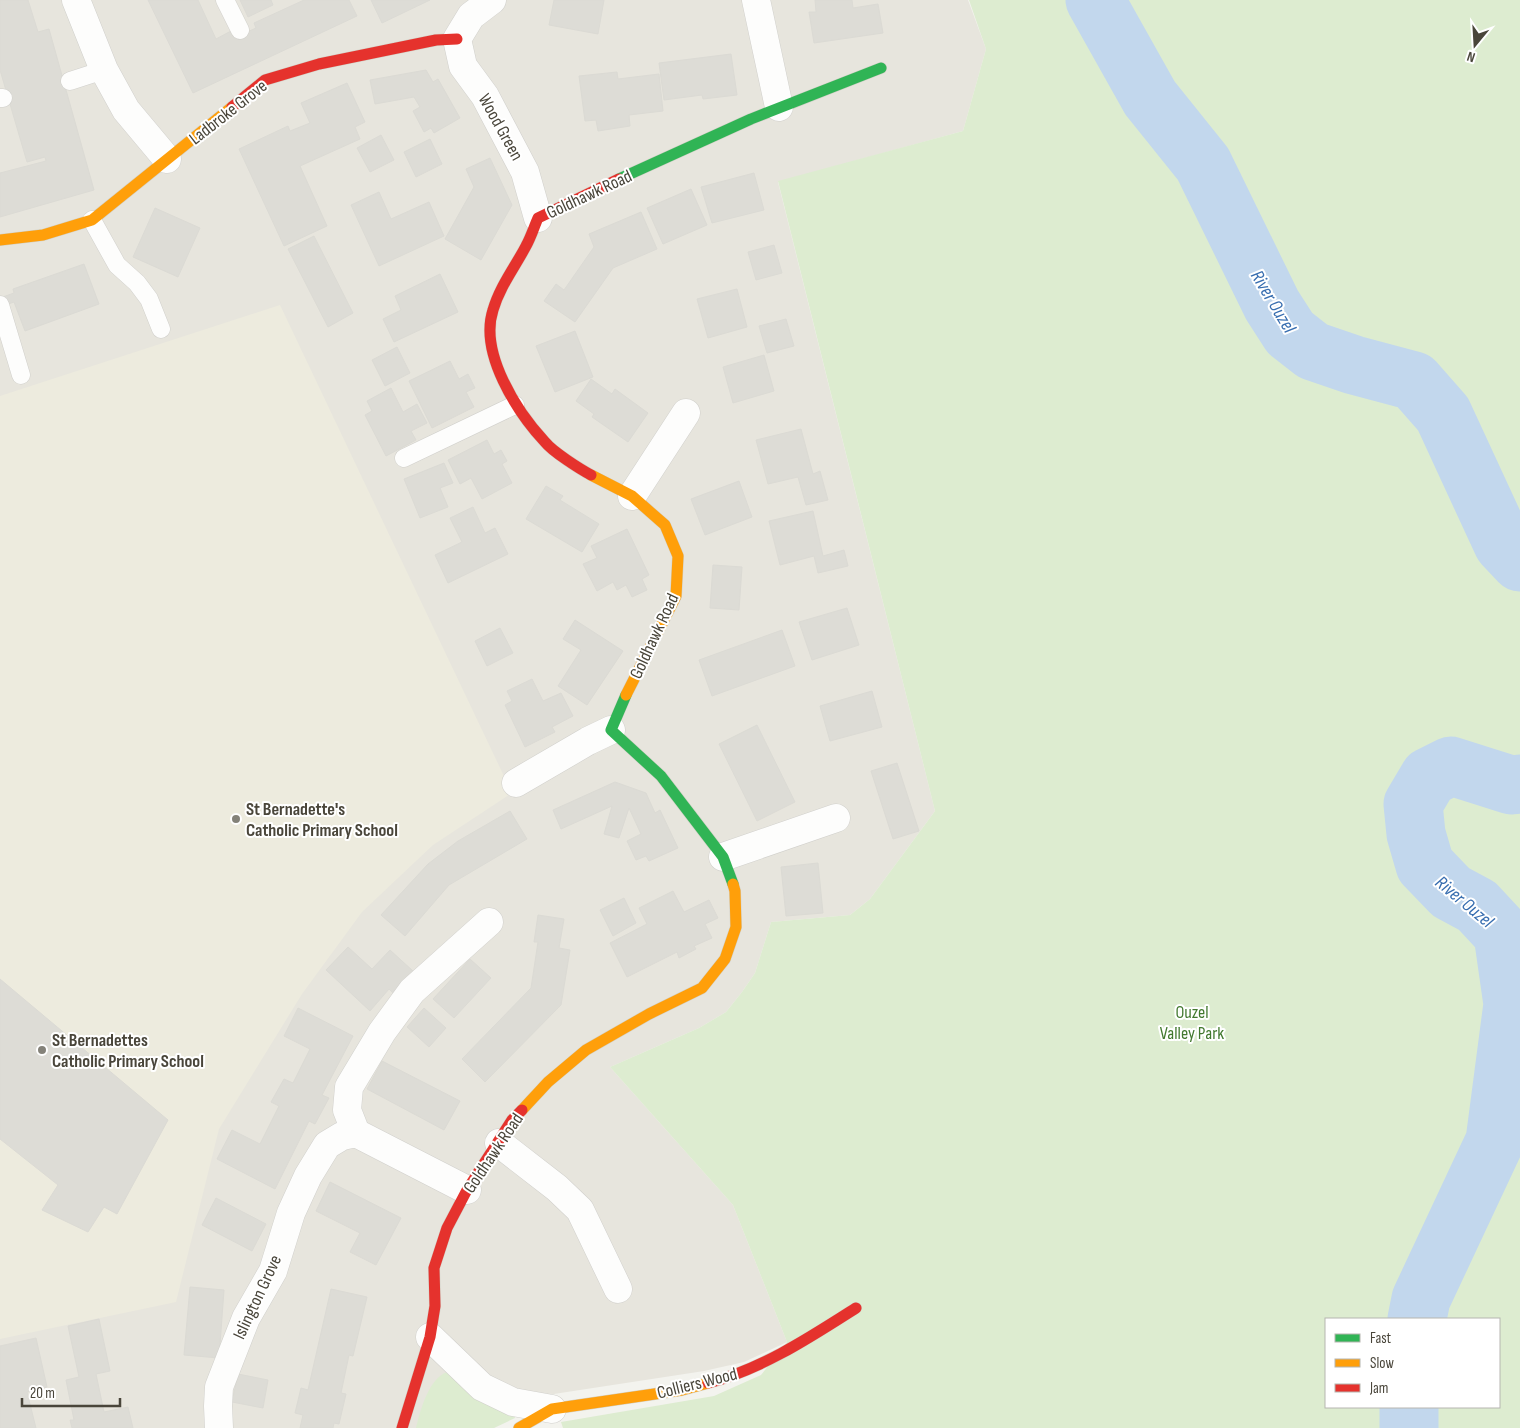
<svg xmlns="http://www.w3.org/2000/svg" width="1520" height="1428" font-family="'Sofia Sans Condensed',sans-serif">
	<style>
		.residential { fill: #e7e5dd }
		.education { fill: #edebde }
		.green { fill: #ddecd0; fill-rule: evenodd }
		.lines { fill: none; stroke-linecap: round; stroke-linejoin: round }
		.river { stroke: #c2d7ed; stroke-width: 59 }
		.building { fill: #dddcd6; stroke: #dbdad4 }
		.lane-casing { stroke: #d1d0cc; stroke-width: 19 }
		.street-casing { stroke: #d1d0cc; stroke-width: 29 }
		.fast-casing { stroke: #d2d0c6; stroke-width: 12 }
		.slow-casing { stroke: #d2d0c6; stroke-width: 12 }
		.jam-casing { stroke: #d2d0c6; stroke-width: 12 }
		.lane { stroke: #fdfdfc; stroke-width: 18 }
		.street { stroke: #fdfdfc; stroke-width: 28 }
		.fast { stroke: #30b455; stroke-width: 11 }
		.slow { stroke: #ff9f0a; stroke-width: 11 }
		.jam { stroke: #e5322d; stroke-width: 11 }
		.poi-dot { fill: #848279; stroke: #fff; stroke-width: 2 }
		.labels { text-anchor: middle; stroke-width: 4; stroke-linejoin: round; paint-order: stroke }
		.street-label { font-size: 18px; fill: #49453a; stroke: #fff }
		.poi-label { font-size: 18px; font-weight: bold; fill: #49453a; stroke: #fff; text-anchor: start }
		.park-label { font-size: 18px; fill: #42792f; stroke: #fff }
		.water-label { font-size: 19px; font-style: italic; fill: #386eb0; stroke: #fff }
	</style>
	<rect width="100%" height="100%" fill="#f3f3ee"/>
	<path class="residential" d="M0 0H968L986 49 963 131 778 182 935 811 870 899 850 915 771 922 755 973 742 992 726 1012 699 1028 610 1067 733 1205 787 1342 744 1362 704 1371 554 1394 519 1393 494 1428H0Z"/>
	<path class="education" d="M280 305 512 793 433 845 362 912 302 994 219 1129 176 1302 0 1339V396Z"/>
	<path class="green" d="M969 0H1520V1428H563L561 1422 714 1396 761 1375 787 1342 733 1205 610 1067 699 1028 726 1012 742 992 755 973 771 922 850 915 870 899 935 811 778 181 963 131 986 49ZM1326 1319H1499V1407H1326Z
		M447 1372 453 1373 514 1413 515 1418 494 1428H416C420 1411 429 1378 447 1372Z"/>
	<g class="lines">
		<path class="river" d="M1095 0 1150 98 1203 164 1272 305 1290 333 1313 351 1354 365 1414 381 1443 414 1503 544 1520 562
			M1417 1319 1421 1299 1495 1141 1513 1004 1503 934 1477 906 1451 892 1425 865 1416 834 1413 804 1429 777 1451 766 1511 785 1520 784
			M1409 1428V1407"/>
	</g>
	<path class="building" d="M0 0H28L38 32 49 29 94 190 0 217V173L46 161 45 157 27 162 0 70Z
		M148 0H198L216 39 231 31 234 38 256 28 254 23 304 0H349L357 16 193 93Z
		M240 0H271L273 5 248 17Z
		M371 0H430L382 23Z
		M554 0H604L598 34 549 25Z
		M815 0H852L853 8 878 4 883 33 814 43 809 12H816Z
		M731 54 737 95 703 99 702 95 664 100 659 63Z
		M426 70 433 82 438 79 460 118 434 133 431 128 424 132 413 111 420 107 414 97 375 104 370 80Z
		M617 72 618 79 659 74 663 111 629 115 630 126 598 131 596 120 585 121 579 76Z
		M347 83 365 122 355 127 360 139 300 166 327 226 284 246 239 149 288 126 290 131 310 123 301 103Z
		M381 135 394 160 370 172 357 148Z
		M430 139 442 164 416 177 404 152Z
		M490 158 512 205 481 260 445 239 474 187 466 169Z
		M754 173 764 210 712 223 701 187Z
		M691 189 707 225 663 244 647 208Z
		M379 192 391 219 429 202 444 236 379 266 351 205Z
		M155 208 200 228 178 277 133 257Z
		M641 212 657 249 613 268 575 322 544 301 556 284 564 290 594 247 589 234Z
		M314 236 353 313 328 327 288 249Z
		M774 245 782 273 756 280 748 252Z
		M84 264 99 304 25 331 14 302 0 307V298L14 293 13 289Z
		M440 274 458 312 394 342 383 319 401 310 395 296Z
		M737 289 747 327 708 338 697 299Z
		M786 319 794 346 767 353 759 326Z
		M575 331 593 377 555 392 536 346Z
		M397 347 410 373 385 386 372 360Z
		M764 355 774 391 733 403 723 367Z
		M450 361 459 379 468 374 475 388 466 392 474 407 432 428 409 381Z
		M591 379 612 394 615 389 648 413 628 442 592 417 594 414 576 401Z
		M391 388 403 412 417 404 427 423 411 431 416 440 386 456 365 415 372 411 367 401Z
		M801 429 813 474 820 471 828 500 806 505 798 477 768 484 756 440Z
		M487 440 494 454 501 450 507 461 502 464 512 483 482 499 471 478 460 484 448 460Z
		M444 463 453 483 440 488 448 507 420 518 404 479Z
		M739 481 752 517 705 535 691 499Z
		M546 486 563 496 560 500 599 524 582 552 526 519Z
		M473 507 485 533 495 528 508 554 448 583 435 555 462 542 450 518Z
		M813 511 823 556 844 550 848 566 818 573 814 556 780 565 769 521Z
		M627 529 649 575 642 579 647 590 632 597 626 585 617 590 613 582 597 591 583 564 597 558 591 546Z
		M713 565 742 567 739 610 710 608Z
		M847 608 859 645 812 660 799 622Z
		M575 620 623 651 587 705 558 686 581 650 563 639Z
		M500 628 513 653 487 666 475 641Z
		M782 630 795 666 712 696 699 660Z
		M532 679 543 701 561 693 573 716 552 727 555 732 525 747 505 705 512 701 507 691Z
		M872 691 882 727 830 741 820 706Z
		M757 725 795 802 757 821 719 744Z
		M897 763 919 831 893 839 871 771Z
		M615 782 646 793 655 813 660 810 678 848 649 861 646 856 636 860 627 841 641 834 629 808 619 838 604 834 612 806 561 829 553 810Z
		M510 811 527 839 449 885 405 936 381 915 428 864 458 841Z
		M818 863 823 913 786 916 781 867Z
		M673 891 684 912 709 900 718 918 705 924 712 938 694 946 696 949 679 958 677 952 627 977 610 943 647 924 639 908Z
		M624 898 636 923 613 936 600 910Z
		M538 915 564 919 559 948 570 950 561 1005 485 1082 462 1059 531 988 538 942H534Z
		M348 947 372 969 390 950 413 971 393 993 389 989 370 1011 326 970Z
		M470 959 491 978 454 1018 433 999Z
		M0 979 168 1120 117 1214 104 1207 88 1232 42 1210 58 1185 0 1139Z
		M298 1008 353 1036 322 1095 329 1098 315 1124 309 1121 275 1189 217 1159 232 1130 260 1144 279 1106 271 1102 284 1079 293 1083 310 1049 284 1036Z
		M424 1008 446 1028 429 1047 407 1027Z
		M382 1061 460 1101 444 1130 367 1089Z
		M330 1182 401 1218 376 1265 350 1252 360 1233 316 1211Z
		M216 1198 266 1224 252 1251 202 1225Z
		M190 1287 224 1290 219 1358 184 1355Z
		M331 1289 367 1297 353 1356 349 1355 341 1393 346 1394 339 1424 334 1423 333 1428H300L303 1415 295 1413 301 1388 308 1390Z
		M99 1319 110 1371 96 1374 104 1412 128 1407 133 1428H72L70 1420H74L66 1380 79 1377 68 1326Z
		M36 1338 47 1387 27 1392 36 1428H0V1346Z
		M238 1374 268 1380 263 1408 232 1402Z"/>
	<g class="lines">
		<defs>
			<path id="lane" d="M225 0 240 30
				M70 81 104 70
				M0 98H3
				M92 220 117 265 137 283 149 299 161 329
				M0 305 21 375
				M404 458 515 405"/>
			<path id="street" d="M76 0 104 70 126 110 167 159
				M492 0 471 16 457 39 463 66 485 96 525 172 538 218
				M756 0 779 107
				M632 496 686 413
				M516 783 588 741 611 730
				M723 857 836 818
				M356 1133 467 1190
				M499 1143 557 1188 580 1210 618 1289
				M430 1337 482 1387 513 1402 552 1409
				M219 1428 218 1406 219 1387 246 1318 273 1271 291 1213 308 1176 327 1145 342 1136 356 1133 347 1110 349 1087 382 1032 412 991 489 922"/>
			<path id="fast" d="M619 179 751 119 881 68
				M626 695 611 730 661 776 723 857 733 884"/>
			<path id="slow" d="M0 240 43 235 92 220 232 107
				M591 475 632 496 665 525 678 556 676 596 626 695
				M522 1110 548 1082 586 1050 649 1014 702 988 725 959 736 927 735 891 733 884
				M519 1428 552 1409 682 1390 708 1383"/>
			<path id="jam" d="M232 107 265 80 319 64 436 40 457 39
				M591 475C580 469 553 452 545 442 517 412 479 353 493 310 500 286 515 267 526 246 531 237 534 227 538 218L619 179
				M708 1383C762 1369 809 1338 856 1308
				M402 1428 430 1337 435 1306 434 1268 447 1228 467 1190 512 1120 522 1110"/>
		</defs>
		<use href="#lane" class="lane-casing"/>
		<use href="#street" class="street-casing"/>
		<use href="#fast" class="fast-casing"/>
		<use href="#slow" class="slow-casing"/>
		<use href="#jam" class="jam-casing"/>
		<use href="#lane" class="lane"/>
		<use href="#street" class="street"/>
		<use href="#fast" class="fast"/>
		<use href="#slow" class="slow"/>
		<use href="#jam" class="jam"/>
	</g>
	<g class="poi-dot">
		<circle cx="236" cy="819" r="5"/>
		<circle cx="42" cy="1050" r="5"/>
	</g>
	<g class="labels">
		<g class="street-label">
			<text transform="translate(228 112) rotate(-38)" y="6">Ladbroke Grove</text>
			<text transform="translate(501 127) rotate(61)" y="6">Wood Green</text>
			<text transform="translate(589 194) rotate(-25)" y="6">Goldhawk Road</text>
			<text transform="translate(654 636) rotate(-65)" y="6">Goldhawk Road</text>
			<text transform="translate(493 1153) rotate(-56)" y="6">Goldhawk Road</text>
			<text transform="translate(257 1297) rotate(-65)" y="6">Islington Grove</text>
			<text transform="translate(697 1383) rotate(-14)" y="6">Colliers Wood</text>
		</g>
		<g class="poi-label">
			<text x="246" y="815">St Bernadette's<tspan x="246" dy="21">Catholic Primary School</tspan></text>
			<text x="52" y="1046">St Bernadettes<tspan x="52" dy="21">Catholic Primary School</tspan></text>
		</g>
		<g class="park-label">
			<text x="1192" y="1018">Ouzel<tspan x="1192" dy="21">Valley Park</tspan></text>
		</g>
		<g class="water-label">
			<text transform="translate(1274 301) rotate(59)" y="7">River Ouzel</text>
			<text transform="translate(1465 901) rotate(40)" y="7">River Ouzel</text>
		</g>
	</g>
	<rect x="1325" y="1318" width="175" height="90" fill="#ffffff" stroke="#b6b5b0"/>
	<rect x="1335" y="1334" width="25" height="8" fill="#30b455" stroke="#b6b5b0"/>
	<text x="1370" y="1343" font-size="15" fill="#49453a">Fast</text>
	<rect x="1335" y="1359" width="25" height="8" fill="#ff9f0a" stroke="#b6b5b0"/>
	<text x="1370" y="1368" font-size="15" fill="#49453a">Slow</text>
	<rect x="1335" y="1384" width="25" height="8" fill="#e5322d" stroke="#b6b5b0"/>
	<text x="1370" y="1393" font-size="15" fill="#49453a">Jam</text>
	<g transform="translate(1475 45) rotate(198)" stroke="#ffffff" stroke-width="4" paint-order="stroke">
	<path d="M0-4L9 19L0 12L-9 19Z" fill="#49453a"/>
	<text y="-8" font-size="14" font-weight="bold" text-anchor="middle" fill="#49453a">N</text>
	</g>
	<path d="M22 1398v8h98v-8" fill="none" stroke="#49453a" stroke-width="2.5"/>
	<text x="30" y="1398" font-size="15" fill="#49453a" stroke="#ffffff" stroke-width="4" paint-order="stroke">20 m</text>
</svg>
